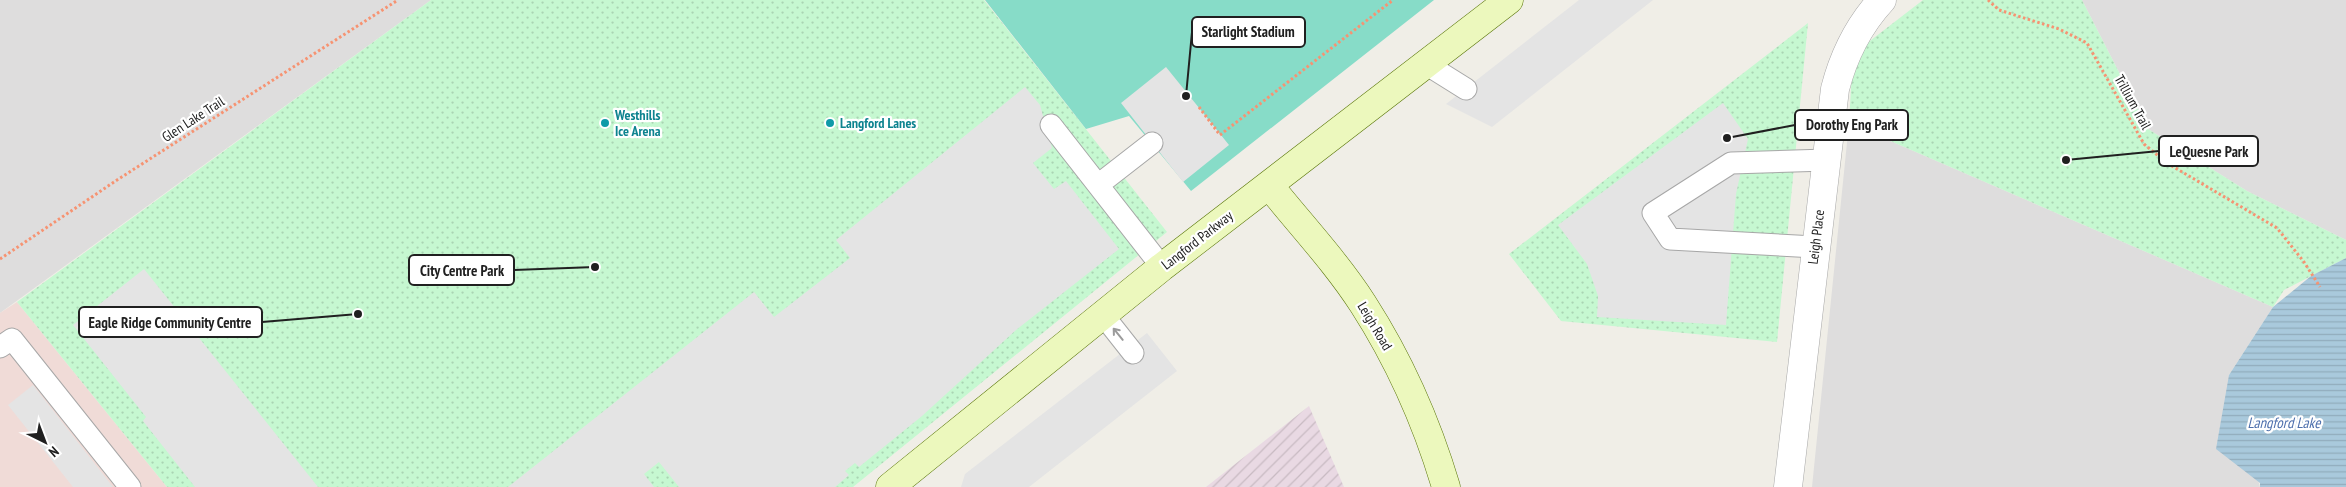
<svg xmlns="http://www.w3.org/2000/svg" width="2346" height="487" font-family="'PT Sans Narrow',sans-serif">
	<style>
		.residential { fill: #dedddd }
		.commercial { fill: #f0dbd7 }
		.industrial { fill: url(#industrial-furrows) }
		.park { fill: url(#park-dots) }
		.pitch { fill: #87dcc8 }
		.parking { fill: #e4e4e4 }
		.water { fill: url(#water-rules) }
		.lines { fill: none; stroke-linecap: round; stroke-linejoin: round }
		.lane-casing { stroke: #a7a7a7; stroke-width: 23 }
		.street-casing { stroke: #a7a7a7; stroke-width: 29 }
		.secondary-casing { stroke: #597508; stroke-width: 29 }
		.path { stroke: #f69372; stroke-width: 3; stroke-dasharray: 2.5 2.5; stroke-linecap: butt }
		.lane { stroke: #fff; stroke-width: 21 }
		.street { stroke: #fff; stroke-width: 28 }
		.secondary { stroke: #ecf8bd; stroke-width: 28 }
		.oneway { stroke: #9b9b9b }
		.culture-dot { fill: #0f9aa8; stroke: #fff; stroke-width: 2 }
		.labels { text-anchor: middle; stroke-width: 4.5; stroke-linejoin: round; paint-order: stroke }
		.street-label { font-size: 14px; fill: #202020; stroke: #fff }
		.culture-label { font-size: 14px; font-weight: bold; fill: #0d838f; stroke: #fff; text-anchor: start }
		.water-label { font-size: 15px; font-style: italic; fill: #4e70ad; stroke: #fff }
		.leader { fill: none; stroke: #202020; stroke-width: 2 }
		.callout-dot { fill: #202020; stroke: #fff; stroke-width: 2 }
		.callout { fill: #fff; stroke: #202020; stroke-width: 2 }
		.callout-label { font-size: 15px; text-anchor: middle; font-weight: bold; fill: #202020 }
	</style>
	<defs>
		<pattern id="industrial-furrows" width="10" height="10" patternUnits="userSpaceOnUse" patternTransform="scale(1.25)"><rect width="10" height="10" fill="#e9d9e3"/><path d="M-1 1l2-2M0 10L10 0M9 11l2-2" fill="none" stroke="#c8bac2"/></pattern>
		<pattern id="park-dots" width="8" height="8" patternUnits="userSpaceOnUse" patternTransform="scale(1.25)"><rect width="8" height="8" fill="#c6f8d1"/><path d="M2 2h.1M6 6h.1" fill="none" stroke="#aad4b3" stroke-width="1.8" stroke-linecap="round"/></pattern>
		<pattern id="water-rules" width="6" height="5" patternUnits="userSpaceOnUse" patternTransform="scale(1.25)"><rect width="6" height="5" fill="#a9c9dc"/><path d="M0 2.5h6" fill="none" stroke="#91acbc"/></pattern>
	</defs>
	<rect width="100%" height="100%" fill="#f0eee7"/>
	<path class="residential" d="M0 0H431L0 313Z
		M2082 0H2346V240L2247 191 2148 129Z
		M1849 123 2273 307 2229 375 2260 487H1812Z"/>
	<path class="commercial" d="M17 302 167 487H0V313Z"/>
	<path class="industrial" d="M1309 406 1344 487H1206Z"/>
	<path class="park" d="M431 0H984L1167 232 853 487H167L17 302Z
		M1923 0H2082L2148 129 2247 191 2346 240V258L2284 290 2273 307 1849 123 1853 54Z
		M1808 23 1777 342 1561 321 1509 254Z"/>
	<path class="pitch" d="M985 0H1434L1191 191 1129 116 1086 129Z"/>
	<path class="parking" d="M1579 0H1653L1492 127 1446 104Z
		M1166 67 1229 145 1183 182 1121 103Z
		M1025 87 1040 105 1052 148 1033 163 1054 189 1066 181 1119 249 1016 330 922 416 859 467 855 463 845 471 849 475 835 487H679L659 462 644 474 654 487H508L754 292 774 317 850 258 836 240Z
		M1723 103 1748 139 1736 194 1726 325 1597 317 1598 296 1587 264 1558 225Z
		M144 269 318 487H195L143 421 146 417 73 325Z
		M1147 333 1177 371 1029 487H961L965 474Z
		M33 385 113 487H73L8 405Z"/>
	<path class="water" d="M2346 258V487H2260V483L2216 449 2229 375 2273 307 2311 276Z"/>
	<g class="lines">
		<defs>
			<path id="lane" d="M1426 64 1466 89
				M1051 125 1162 267
				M1098 185 1152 143
				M1815 247 1670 239 1653 213 1731 163 1827 160
				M1103 315 1133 353
				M0 347 12 339 130 487"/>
			<path id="street" d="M1788 487 1835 89C1844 54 1858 26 1882 0"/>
			<path id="secondary" d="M1269 185C1300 224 1336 262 1363 304 1399 360 1427 423 1446 487
				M890 487 1162 267 1509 0"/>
		</defs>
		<use href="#lane" class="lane-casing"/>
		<use href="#street" class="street-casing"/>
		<use href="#secondary" class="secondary-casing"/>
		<path class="path" d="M1988 0 1999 10 2059 29 2087 43 2144 144 2167 163 2277 228 2304 262 2320 287
			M1199 107 1220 135 1393 0
			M0 259 117 180 398 0"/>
		<use href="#lane" class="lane"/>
		<use href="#street" class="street"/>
		<use href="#secondary" class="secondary"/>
	</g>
	<defs><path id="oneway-shaft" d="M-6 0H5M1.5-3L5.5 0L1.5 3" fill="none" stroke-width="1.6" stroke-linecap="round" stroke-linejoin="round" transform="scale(1.25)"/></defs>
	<use class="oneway" href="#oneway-shaft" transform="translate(1118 334) rotate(-129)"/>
	<g class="culture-dot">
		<circle cx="605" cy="123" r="5"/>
		<circle cx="830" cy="123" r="5"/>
	</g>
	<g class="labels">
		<g class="street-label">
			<text transform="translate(2133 102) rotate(61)" y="5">Trillium Trail</text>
			<text transform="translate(193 119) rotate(-33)" y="5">Glen Lake Trail</text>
			<text transform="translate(1816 237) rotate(-83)" y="5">Leigh Place</text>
			<text transform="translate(1197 240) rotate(-38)" y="5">Langford Parkway</text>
			<text transform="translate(1375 326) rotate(59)" y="5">Leigh Road</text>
		</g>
		<g class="culture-label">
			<text x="615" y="120">Westhills<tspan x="615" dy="16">Ice Arena</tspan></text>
			<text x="840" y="128">Langford Lanes</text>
		</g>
		<g class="water-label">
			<text x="2284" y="428">Langford Lake</text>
		</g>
	</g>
	<path class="leader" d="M1186 96L1192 32M1727 138L1795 125M2066 160L2159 151M595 267L514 270M358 314L262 322"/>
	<g class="callout-dot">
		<circle cx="1186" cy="96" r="5"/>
		<circle cx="1727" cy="138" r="5"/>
		<circle cx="2066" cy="160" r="5"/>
		<circle cx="595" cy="267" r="5"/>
		<circle cx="358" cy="314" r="5"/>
	</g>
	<g class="callout">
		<rect x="1192" y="17" width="113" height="30" rx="5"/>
		<rect x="1795" y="110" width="113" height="30" rx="5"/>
		<rect x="2159" y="136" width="99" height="30" rx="5"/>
		<rect x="409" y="255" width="105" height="30" rx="5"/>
		<rect x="79" y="307" width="183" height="30" rx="5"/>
	</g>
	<g class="callout-label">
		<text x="1248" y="37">Starlight Stadium</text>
		<text x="1852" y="130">Dorothy Eng Park</text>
		<text x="2209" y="157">LeQuesne Park</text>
		<text x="462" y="276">City Centre Park</text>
		<text x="170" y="328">Eagle Ridge Community Centre</text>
	</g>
	<g transform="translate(45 442) rotate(138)" stroke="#ffffff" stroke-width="4" paint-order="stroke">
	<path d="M0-4L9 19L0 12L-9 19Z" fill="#202020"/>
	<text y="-8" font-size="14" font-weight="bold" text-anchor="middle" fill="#202020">N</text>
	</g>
</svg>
